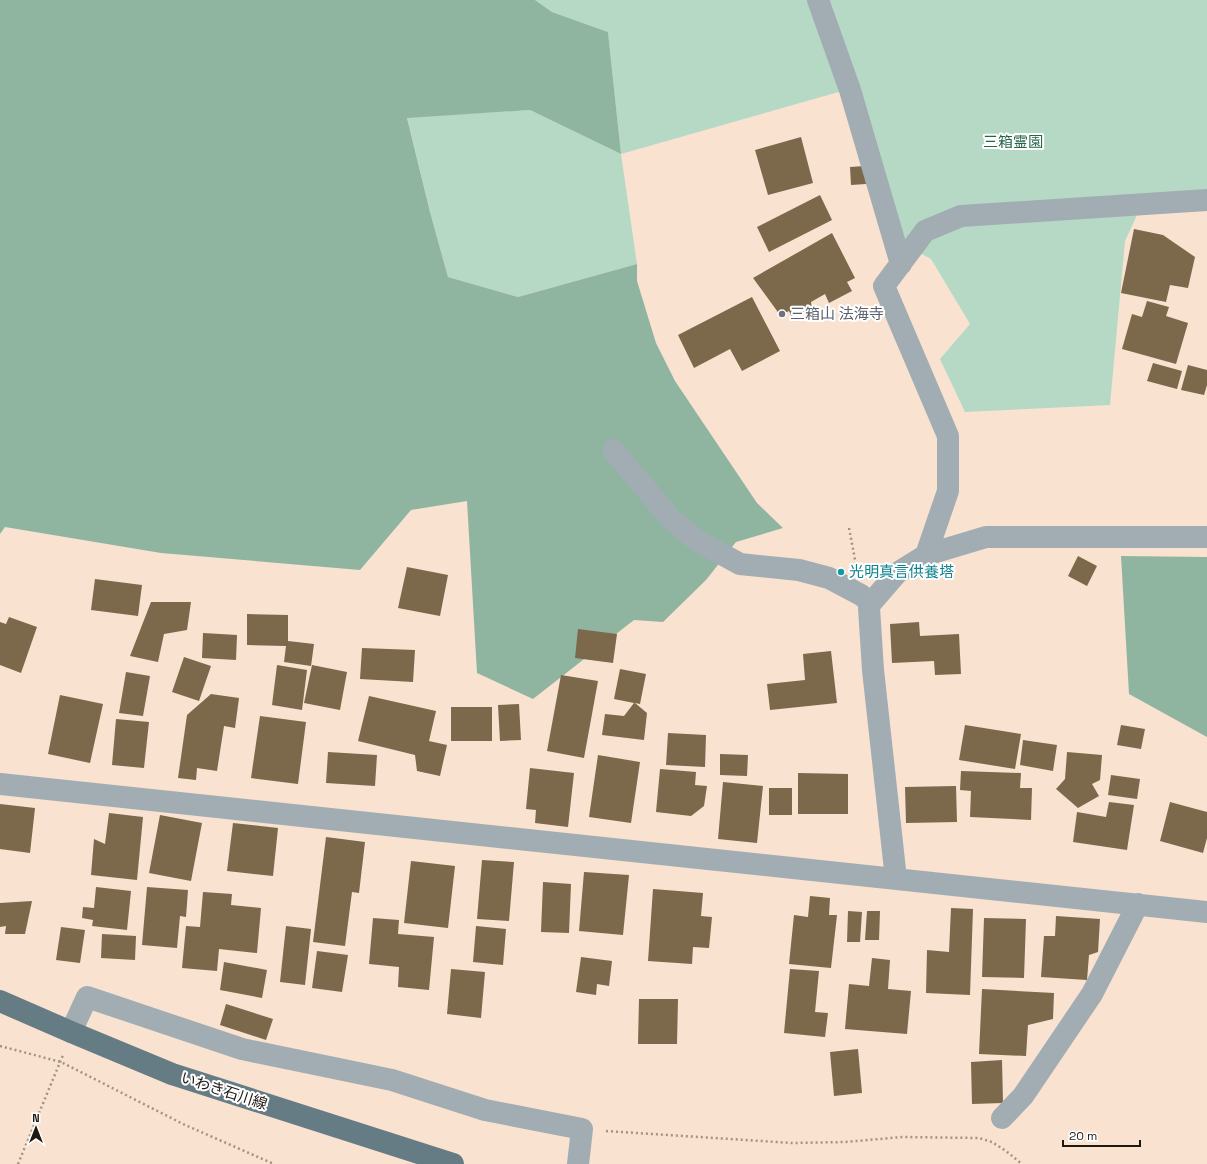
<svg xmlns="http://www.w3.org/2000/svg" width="1207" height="1164" font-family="'Space Grotesk','Noto Sans JP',sans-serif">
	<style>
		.green { fill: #b6d9c6 }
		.forest { fill: #8fb5a1 }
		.building { fill: #7c684a }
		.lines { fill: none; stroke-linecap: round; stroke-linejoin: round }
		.path { stroke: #a39385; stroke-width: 2.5; stroke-dasharray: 2 3; stroke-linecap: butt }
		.minor { stroke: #a1adb2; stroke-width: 22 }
		.major { stroke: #667c85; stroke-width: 22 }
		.worship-dot { fill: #6b7280; stroke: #fff; stroke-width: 1.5 }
		.culture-dot { fill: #0f9aa8; stroke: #fff; stroke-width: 1.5 }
		.labels { text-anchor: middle; stroke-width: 4; stroke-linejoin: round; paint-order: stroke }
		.park-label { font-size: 15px; fill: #25664a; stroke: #fff }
		.worship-label { font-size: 15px; fill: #5b616d; stroke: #fff; text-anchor: start }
		.culture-label { font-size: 15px; fill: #0d838f; stroke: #fff; text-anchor: start }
		.street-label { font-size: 15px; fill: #1f1811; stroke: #fff }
	</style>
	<rect width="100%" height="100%" fill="#f9e2d0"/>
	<path class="green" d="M535 0H1207V211L1138 213 1125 241 1110 405 965 412 940 359 970 324 931 259 887 235 842 91 621 154 637 264 518 297 448 277 430 212 407 117 530 110 621 154 608 32 552 12Z"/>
	<path class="forest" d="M0 0H535L552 12 608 32 621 154 530 110 407 118 430 212 448 277 518 297 637 264V281L656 343 675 381 757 503 783 528 736 542 706 580 663 622 634 620 533 699 477 673 467 501 411 510 360 570 161 553 5 527 0 534Z
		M1121 556 1207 557V737L1129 694Z"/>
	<path class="building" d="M801 137 813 183 768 195 755 150Z
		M865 166 866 184 851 185 850 167Z
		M820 195 832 220 769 252 757 227Z
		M1134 229 1163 235 1195 257 1188 288 1170 285 1166 302 1121 293Z
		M832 233 855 278 847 282 852 291 829 303 825 294 811 302 812 309 793 319 789 311 780 315 753 278Z
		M752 297 780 351 742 371 730 349 694 368 678 335Z
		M1147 301 1169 307 1166 316 1188 323 1176 364 1122 349 1132 314 1142 317Z
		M1153 363 1182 371 1177 389 1147 381Z
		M1188 365 1207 370V385L1204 395 1181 390Z
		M1078 556 1097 566 1087 586 1068 576Z
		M407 567 448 575 440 616 398 608Z
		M95 579 142 585 138 616 91 610Z
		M151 602H191L187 630 164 634 158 662 130 656Z
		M247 614 288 615V641L314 644 311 666 284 662 286 646 247 645Z
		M9 617 37 627 21 673 0 665V622L6 624Z
		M919 622 920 636 959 634 961 674 935 675 934 661 892 663 890 624Z
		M578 629 617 634 613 663 575 658Z
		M203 633 237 635 236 660 202 658Z
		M362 648 415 650 413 682 360 679Z
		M831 651 837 703 770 710 767 684 805 680 803 654Z
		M184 657 211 666 199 701 172 692Z
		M277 665 307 670 302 710 272 705Z
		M312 665 347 672 340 710 304 703Z
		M620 669 646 674 640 704 635 703 647 713 644 740 602 735 605 714 624 716 634 703 614 699Z
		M126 672 150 676 143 716 119 713Z
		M561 675 598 681 584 758 547 751Z
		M211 694 239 698 235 728 224 726 217 771 197 768 196 780 178 778 187 715Z
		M60 695 103 704 90 763 48 754Z
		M369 696 436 711 429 741 447 745 440 776 417 771 415 755 358 741Z
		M519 704 521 740 500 741 498 705Z
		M451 707H492V741H451Z
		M260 716 306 722 298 784 251 778Z
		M116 719 149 722 144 768 112 765Z
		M965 725 1021 734 1015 769 959 760Z
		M1121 725 1145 729 1141 749 1117 745Z
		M668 733 706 735 705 767 666 765Z
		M1023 740 1057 745 1053 771 1020 765Z
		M328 752 377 755 375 786 326 783Z
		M1067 752 1102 755 1100 780 1092 784 1099 796 1078 808 1056 789 1065 779Z
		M720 754 748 755 747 776 720 775Z
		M598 755 640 762 631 823 589 817Z
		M530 768 574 773 568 827 535 823 536 810 526 809Z
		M660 769 696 772 695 785 707 786 704 806 691 816 656 812Z
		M961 771 1021 773 1020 788H1032L1031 820 970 817 971 791 960 790Z
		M798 773 848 774V814H798Z
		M1111 775 1140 779 1137 799 1108 795Z
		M723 782 763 786 757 843 718 839Z
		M956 786 957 822 906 823 905 787Z
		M769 788H792V815H769Z
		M1109 802 1134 805 1127 850 1073 842 1077 812 1106 817Z
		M1170 802 1207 812V838L1203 853 1160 841Z
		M0 804 35 808 30 853 0 849Z
		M109 813 143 817 137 880 91 875 94 839 105 844Z
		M160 815 202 823 191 881 149 873Z
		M233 823 278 828 273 876 227 871Z
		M326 837 365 842 359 893 352 892 345 946 313 942Z
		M482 860 514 862 509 921 477 919Z
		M411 861 455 866 448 928 404 923Z
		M584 872 629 875 623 935 579 931Z
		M543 882 571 884 569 933 541 932Z
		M96 887 131 891 127 930 92 926 93 920 82 918 83 907 94 908Z
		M147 887 188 890 186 917 180 916 177 948 142 945Z
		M653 889 703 893 701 916 712 917 709 948 693 947 692 964 648 961Z
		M203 892 232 894 231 905 261 908 257 953 219 949 217 971 182 968 186 926 200 927Z
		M810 896 830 898 829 915H837L831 968 789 964 794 915 808 917Z
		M32 901 25 934H5L6 926 0 927V903Z
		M951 908 973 909 970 995 926 993 927 950 949 952Z
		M848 911 862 912 860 942H847Z
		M867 911H880L879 940H865Z
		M1056 916 1100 919 1098 952 1089 955 1087 980 1041 977 1044 936H1055Z
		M373 918 399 920 398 934 434 937 429 990 398 987 399 967 369 964Z
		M984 918 1026 919 1024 978 982 977Z
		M286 926 311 929 305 985 280 982Z
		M476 926 506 929 503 965 473 962Z
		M61 927 85 930 80 963 56 960Z
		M102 934 136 936 135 960 101 958Z
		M317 951 348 955 342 992 312 988Z
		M581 957 612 961 609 986 597 984 596 995 576 992Z
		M872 958 890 960 888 989 911 991 907 1034 845 1029 849 984 869 986Z
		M224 962 267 970 262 998 220 990Z
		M451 969 485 972 481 1018 447 1014Z
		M790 969 819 971 815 1012 828 1013 825 1037 784 1033Z
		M982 989 1054 993 1053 1019 1028 1025 1026 1056 979 1054Z
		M639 999H678L677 1044H638Z
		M226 1004 273 1019 266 1040 220 1025Z
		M858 1049 862 1093 834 1096 830 1052Z
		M1002 1060 1003 1103 972 1104 971 1062Z"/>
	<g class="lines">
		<path class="path" d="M849 528 856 565
			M0 1046 61 1062 185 1125 274 1164
			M606 1131 792 1143 845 1142 902 1137 979 1138 992 1142 1006 1151 1022 1164
			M18 1164 63 1055"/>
		<path class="minor" d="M818 0 850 90 901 264
			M613 450 671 519 696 540 740 564 799 570 829 578 861 595 871 603
			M926 555 948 491V436L884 286 925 231 961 216 1207 200
			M0 784 1207 912
			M896 879 873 670 869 608 871 603 897 573 926 555 986 537H1207
			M71 1032 87 997 242 1049 392 1080 485 1110 582 1129 578 1164
			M1002 1118 1023 1096 1092 994 1138 904"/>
		<path class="major" d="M0 1001 71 1032 172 1074 453 1164"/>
	</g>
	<circle class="worship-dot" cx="782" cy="314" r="4"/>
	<circle class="culture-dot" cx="841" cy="572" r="4"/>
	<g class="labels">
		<g class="park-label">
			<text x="1013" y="147">三箱霊園</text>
		</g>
		<g class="worship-label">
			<text x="790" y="319">三箱山 法海寺</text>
		</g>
		<g class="culture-label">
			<text x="849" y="577">光明真言供養塔</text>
		</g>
		<g class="street-label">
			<text transform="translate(224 1091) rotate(18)" y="5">いわき石川線</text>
		</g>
	</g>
	<g transform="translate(36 1128)" stroke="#ffffff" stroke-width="3" paint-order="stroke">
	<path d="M0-3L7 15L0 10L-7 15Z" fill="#1f1811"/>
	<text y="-6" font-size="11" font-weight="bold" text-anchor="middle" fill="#1f1811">N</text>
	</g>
	<path d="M1063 1140v6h77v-6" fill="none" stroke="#1f1811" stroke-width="2"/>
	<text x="1069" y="1140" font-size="12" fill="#1f1811" stroke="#ffffff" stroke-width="3" paint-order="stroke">20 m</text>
</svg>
